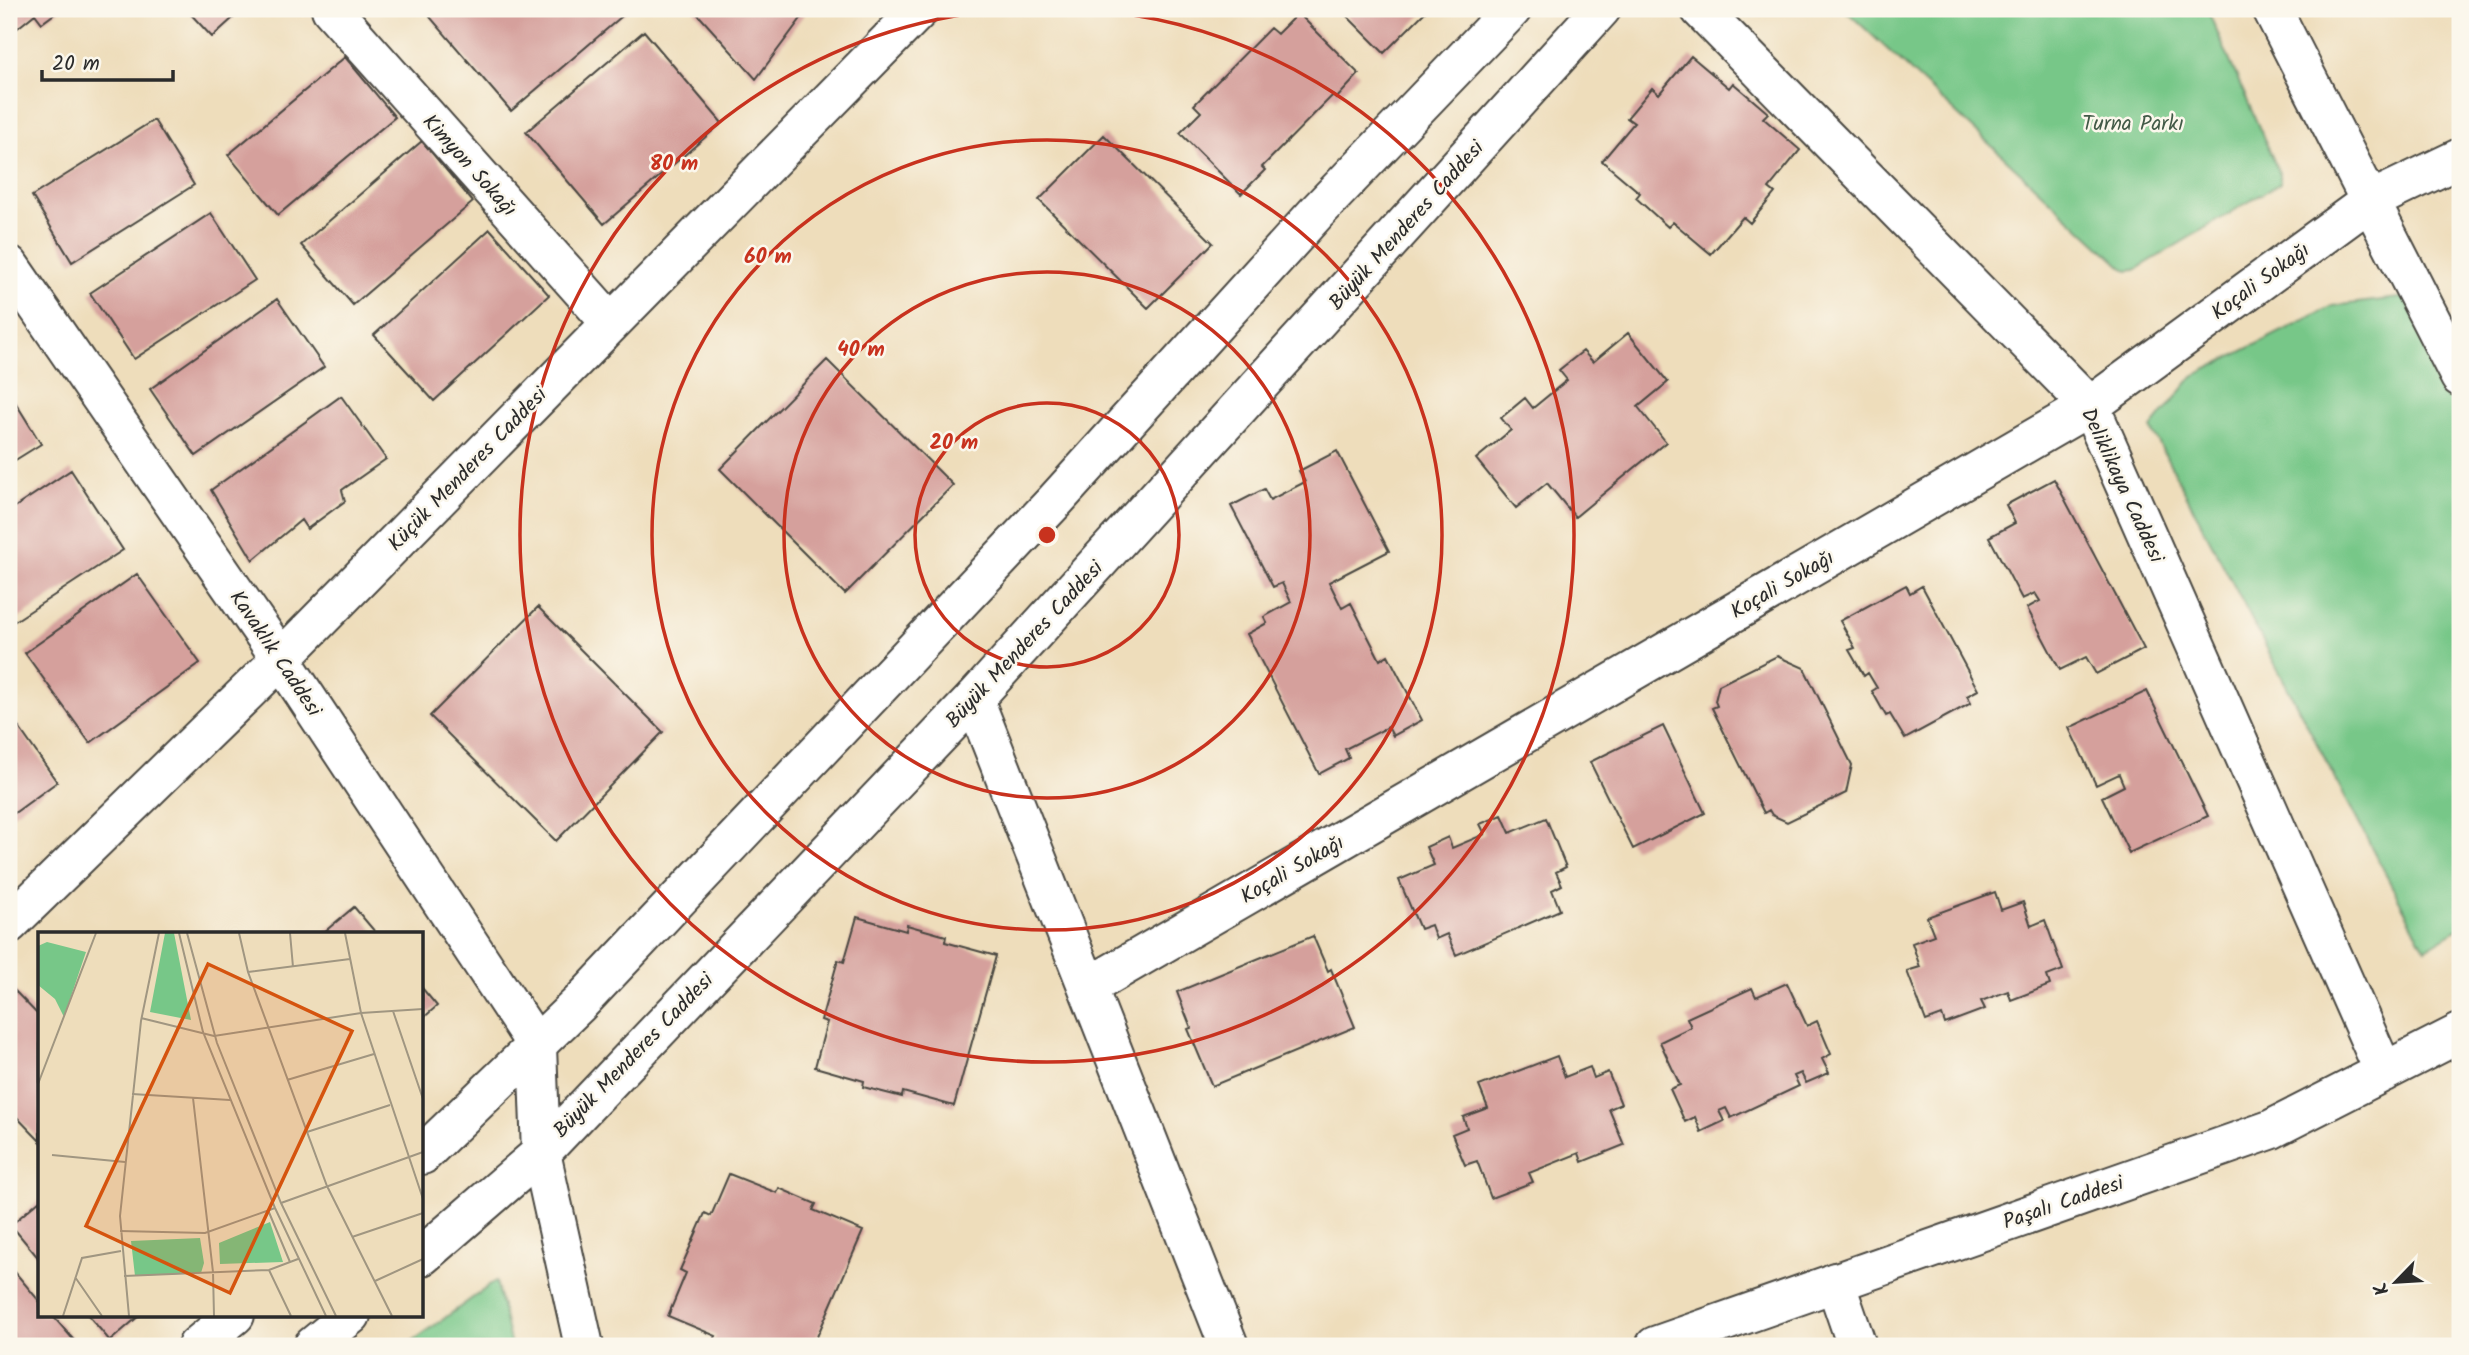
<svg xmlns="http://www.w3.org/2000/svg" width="2469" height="1355" font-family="Kalam,sans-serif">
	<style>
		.green { fill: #77c788; stroke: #51795a; stroke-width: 2 }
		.building { fill: #d5a09c }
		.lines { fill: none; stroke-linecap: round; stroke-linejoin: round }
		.minor-casing { stroke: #484641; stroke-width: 42 }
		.tertiary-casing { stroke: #484641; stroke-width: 42 }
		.minor { stroke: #fff; stroke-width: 38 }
		.tertiary { stroke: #fff; stroke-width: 38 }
		.ring { fill: none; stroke: #c8321e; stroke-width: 3.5 }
		.labels { text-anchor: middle; stroke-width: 5; stroke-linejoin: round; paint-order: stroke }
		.park-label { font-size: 21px; fill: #425a47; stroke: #fbf7ec }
		.street-label { font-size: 21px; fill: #2b2b2b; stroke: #fbf7ec }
		.inset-road { fill: none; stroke: #a09681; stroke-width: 2 }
		.view { fill: #d5540f; fill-opacity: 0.15; stroke: #d5540f; stroke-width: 3.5 }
		.inset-edge { fill: none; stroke: #2b2b2b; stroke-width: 3.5 }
		.centre { fill: #c8321e; stroke: #fbf7ec; stroke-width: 3.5 }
		.ring-label { font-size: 21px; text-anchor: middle; font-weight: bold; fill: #c8321e; stroke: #fbf7ec; stroke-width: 5; stroke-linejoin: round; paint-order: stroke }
	</style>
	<rect width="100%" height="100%" fill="#fbf7ec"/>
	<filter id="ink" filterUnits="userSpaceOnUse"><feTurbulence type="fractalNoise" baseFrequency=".0143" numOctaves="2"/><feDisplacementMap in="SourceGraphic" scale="14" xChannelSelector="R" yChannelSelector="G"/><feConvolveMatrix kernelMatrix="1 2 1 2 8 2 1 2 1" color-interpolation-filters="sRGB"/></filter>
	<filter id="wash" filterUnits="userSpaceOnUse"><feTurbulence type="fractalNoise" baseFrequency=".00686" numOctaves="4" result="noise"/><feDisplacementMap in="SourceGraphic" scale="28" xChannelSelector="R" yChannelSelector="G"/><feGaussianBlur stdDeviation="1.57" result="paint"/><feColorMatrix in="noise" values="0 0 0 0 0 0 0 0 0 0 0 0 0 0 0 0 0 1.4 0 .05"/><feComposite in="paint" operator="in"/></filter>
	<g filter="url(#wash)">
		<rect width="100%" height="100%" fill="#edb"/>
		<path class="green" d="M1844 9H2207L2280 175V183L2135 270 2128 271 2122 267Z
			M2424 295 2460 366V928L2425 949 2151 428 2193 376 2332 306Z
			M496 1281 511 1346H406Z"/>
		<g id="blocks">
			<path class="building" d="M9 9H61L42 23 35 14 9 35Z
				M186 9H243L212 37Z
				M440 9H627L628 11 511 111 430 17Z
				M693 9H808L756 79Z
				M1340 9H1428L1384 53Z
				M1298 13 1359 74 1336 99 1333 95 1262 167 1265 170 1241 194 1180 133 1201 112 1194 105 1270 28 1277 34Z
				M644 31 722 123 604 224 526 132Z
				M1691 56 1729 88 1733 83 1768 113 1763 118 1800 150 1769 188 1775 193 1750 223 1743 217 1711 254 1673 222 1668 227 1636 198 1640 193 1602 161 1634 123 1627 118 1652 88 1659 94Z
				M345 57 395 117 278 215 228 155Z
				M154 120 194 185 72 262 32 196Z
				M1104 135 1213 243 1148 308 1039 200Z
				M422 141 473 202 353 305 301 245Z
				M211 213 255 280 134 359 90 293Z
				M490 229 549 295 434 401 374 335Z
				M277 299 324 367 196 456 150 389Z
				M1628 333 1668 382 1638 407 1666 442 1575 517 1547 483 1516 508 1476 459 1511 430 1501 418 1525 398 1533 408 1567 380 1559 370 1583 351 1593 362Z
				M827 360 953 485 845 594 720 469Z
				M9 392 41 444 9 464Z
				M341 396 386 459 342 490 345 501 307 529 301 520 253 560 211 490Z
				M1337 451 1389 551 1329 582 1342 608 1351 603 1380 660 1388 655 1422 720 1393 736 1388 727 1345 749 1349 758 1319 774 1247 634 1267 623 1264 617 1291 602 1282 583 1273 587 1231 506 1264 489 1270 500 1305 482 1299 471Z
				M71 470 123 550 9 625V511Z
				M2054 479 2144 649 2096 674 2086 657 2060 670 2027 608 2040 601 2035 593 2022 599 1989 537 2015 523 2006 505Z
				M137 574 200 663 90 743 25 653Z
				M1906 585 1910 593 1922 586 1978 690 1967 696 1971 703 1905 739 1890 714 1886 716 1872 691 1877 688 1868 673 1864 676 1849 650 1855 648 1840 621Z
				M538 607 663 732 556 841 430 716Z
				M1777 656 1804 668 1852 765 1846 793 1787 822 1772 815 1769 810 1764 813 1712 708 1717 706 1715 701 1719 685Z
				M2147 691 2208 816 2129 853 2102 797 2124 786 2119 774 2096 785 2069 728Z
				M13 719 57 782 9 817V722Z
				M1663 726 1705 813 1633 849 1590 762Z
				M1502 815 1510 833 1546 818 1566 867 1556 872 1562 885 1552 890 1560 910 1456 955 1447 934 1436 939 1431 925 1420 929 1399 880 1434 865 1426 847 1448 837 1452 848 1485 834 1480 824Z
				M1995 892 2001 910 2023 902 2031 926 2045 920 2063 970 2047 976 2050 985 2011 1000 2008 991 1981 1001 1985 1009 1945 1024 1942 1015 1926 1021 1907 971 1920 967 1912 943 1934 935 1927 917Z
				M354 907 376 933H323Z
				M857 917 906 931 907 925 946 936 945 942 996 956 954 1106 903 1092 902 1097 863 1087 864 1081 815 1067 827 1022 821 1020 838 960 844 962Z
				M1313 936 1328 971 1331 969 1355 1027 1212 1086 1188 1029 1191 1028 1177 992Z
				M1787 983 1807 1026 1817 1021 1831 1054 1822 1059 1829 1073 1806 1083 1801 1073 1794 1076 1799 1086 1731 1118 1726 1108 1719 1111 1724 1121 1701 1132 1695 1117 1685 1122 1670 1089 1680 1085 1660 1042 1691 1027 1687 1018 1752 988 1756 997Z
				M422 988 437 1006 422 1019Z
				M13 989 40 1017V1141L9 1109V994Z
				M1557 1056 1565 1077 1590 1067 1594 1078 1608 1072 1621 1104 1609 1109 1624 1145 1582 1162 1579 1153 1529 1173 1533 1182 1491 1198 1477 1161 1465 1165 1452 1134 1467 1128 1463 1117 1488 1108 1479 1086Z
				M729 1174 777 1193 779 1188 816 1204 813 1210 863 1231 813 1346H723L713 1342 716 1336 668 1316 686 1273 680 1270 705 1213 711 1216Z
				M40 1200V1260L11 1225Z
				M9 1265 40 1302V1315H52L79 1346H9Z
				M88 1315H140L110 1341Z"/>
		</g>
	</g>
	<g filter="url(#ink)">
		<use href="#blocks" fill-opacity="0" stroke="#484641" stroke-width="2"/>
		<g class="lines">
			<defs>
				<path id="minor" d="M331 9 610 322
					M2272 9 2460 377
					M9 265 281 659 537 1046 541 1153 584 1346
					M974 699 1229 1346
					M9 924 281 659 920 9
					M1088 987 2090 406 2370 201 2460 158
					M1835 1282 1857 1346"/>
				<path id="tertiary" d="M1700 9 2090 406 2384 1072
					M422 1155 579 1004 1054 502 1317 212 1512 9
					M422 1256 541 1153 974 699 1601 9
					M197 1346 235 1315
					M313 1346 351 1315
					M1655 1346 2270 1130 2460 1033"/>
			</defs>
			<use href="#minor" class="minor-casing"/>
			<use href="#tertiary" class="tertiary-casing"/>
			<use href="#minor" class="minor"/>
			<use href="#tertiary" class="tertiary"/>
		</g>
	</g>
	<g class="ring">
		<circle cx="1047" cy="535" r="132"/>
		<circle cx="1047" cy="535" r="263"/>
		<circle cx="1047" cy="535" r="395"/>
		<path d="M1079 9A527 527 0 1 1 1015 9"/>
	</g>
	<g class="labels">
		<g class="park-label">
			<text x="2133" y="130">Turna Parkı</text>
		</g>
		<g class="street-label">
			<text transform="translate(470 165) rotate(48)" y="7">Kimyon Sokağı</text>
			<text transform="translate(1406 225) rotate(-48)" y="7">Büyük Menderes Caddesi</text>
			<text transform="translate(2260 281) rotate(-36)" y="7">Koçali Sokağı</text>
			<text transform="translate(467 469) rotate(-46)" y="7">Küçük Menderes Caddesi</text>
			<text transform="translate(2123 485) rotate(65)" y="7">Deliklikaya Caddesi</text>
			<text transform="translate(1782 584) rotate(-30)" y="7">Koçali Sokağı</text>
			<text transform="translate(1024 644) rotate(-47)" y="7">Büyük Menderes Caddesi</text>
			<text transform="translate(276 653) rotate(56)" y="7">Kavaklık Caddesi</text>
			<text transform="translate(1292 869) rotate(-30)" y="7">Koçali Sokağı</text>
			<text transform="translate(633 1055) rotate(-46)" y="7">Büyük Menderes Caddesi</text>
			<text transform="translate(2063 1202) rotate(-19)" y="7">Paşalı Caddesi</text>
		</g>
	</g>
	<g transform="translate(38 932)">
		<rect width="385" height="385" fill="#edb"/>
		<path d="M127 1H136L153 88 112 80ZM9 10 48 20 26 85 17 67 0 53V14ZM232 290 245 330 182 332 181 311ZM162 306 166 331 163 341 97 344 93 309Z" fill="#77c788"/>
		<path class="inset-road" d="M141 1 165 100 237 276 288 384M149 1 179 111 243 271 298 384M201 1 210 40 289 254 354 384M252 1 255 35M307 1 323 81 385 267M210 40 312 27M355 79 385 167M103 86 176 104 323 81 385 77M249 148 336 122M0 152 58 1M94 162 192 168M155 166 175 340 176 384M269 200 352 173M14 223 87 230M243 271 385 220M230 278 252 330M82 299 167 301 237 276M314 305 385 281M231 338 253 384M86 344 231 338 260 327M37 345 64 384M337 349 385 327M25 384 44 326 83 319M91 384 82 284 103 89 121 1"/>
		<path class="view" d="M170 32 314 99 192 361 48 294Z"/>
		<rect width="385" height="385" class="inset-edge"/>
	</g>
	<circle cx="1047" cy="535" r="10" class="centre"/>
	<g class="ring-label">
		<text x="674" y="170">80 m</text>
		<text x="768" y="263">60 m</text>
		<text x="861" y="356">40 m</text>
		<text x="954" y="449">20 m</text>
	</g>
	<rect width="2469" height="1355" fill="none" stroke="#fbf7ec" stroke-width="35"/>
	<g transform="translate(2396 1282) rotate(245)" stroke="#fbf7ec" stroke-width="5" paint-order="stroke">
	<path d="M0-5L12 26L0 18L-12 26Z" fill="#2b2b2b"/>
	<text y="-10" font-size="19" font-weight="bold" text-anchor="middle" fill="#2b2b2b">K</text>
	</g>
	<path d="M42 70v10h131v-10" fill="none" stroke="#2b2b2b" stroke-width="3.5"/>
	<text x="52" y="70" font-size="21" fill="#2b2b2b" stroke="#fbf7ec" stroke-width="5" paint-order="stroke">20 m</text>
</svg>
